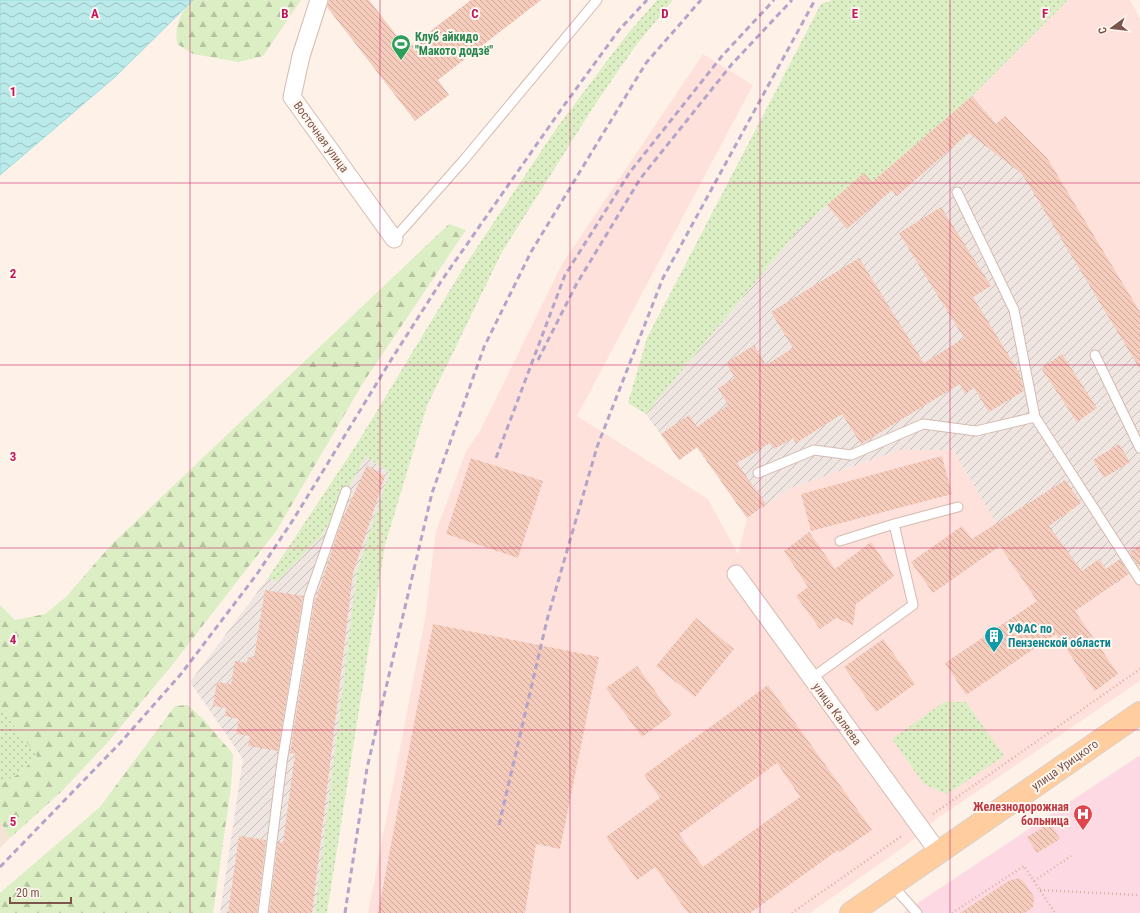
<svg xmlns="http://www.w3.org/2000/svg" width="1140" height="913" font-family="'Roboto Condensed',sans-serif">
	<style>
		.residential { fill: #f7e3d6 }
		.commercial { fill: #ffe1db }
		.industrial { fill: url(#industrial-furrows) }
		.medical { fill: #fddae3 }
		.grass { fill: url(#grass-dots) }
		.forest { fill: url(#forest-firs) }
		.water { fill: url(#water-waves); stroke: #9fdcdd }
		.building { fill: url(#building-back-hatch); fill-rule: evenodd }
		.lines { fill: none; stroke-linecap: round; stroke-linejoin: round }
		.service-casing { stroke: #d4baaf; stroke-width: 11 }
		.minor-casing { stroke: #d4baaf; stroke-width: 19 }
		.primary-casing { stroke: #dacfcc; stroke-width: 24 }
		.path { stroke: #dcae9f; stroke-width: 2.5; stroke-dasharray: 1 3; stroke-linecap: butt }
		.service { stroke: #fff; stroke-width: 9 }
		.minor { stroke: #fff; stroke-width: 17 }
		.primary { stroke: #ffcd9e; stroke-width: 22 }
		.rail { stroke: #b3a4ca; stroke-width: 3; stroke-dasharray: 6 4; stroke-linecap: butt }
		.grid { fill: none; stroke: #c2185b; stroke-width: 1; stroke-opacity: 0.55 }
		.labels { text-anchor: middle; stroke-width: 4; stroke-linejoin: round; paint-order: stroke }
		.leisure-label { font-size: 12px; font-weight: bold; fill: #27864d; stroke: #fff7f0; text-anchor: start }
		.street-label { font-size: 12px; fill: #7c5449; stroke: #fff7f0 }
		.culture-label { font-size: 12px; font-weight: bold; fill: #0d838f; stroke: #fff7f0; text-anchor: start }
		.health-label { font-size: 12px; font-weight: bold; fill: #be3a42; stroke: #fff7f0; text-anchor: end }
		.grid-label { font-size: 13px; text-anchor: middle; font-weight: bold; fill: #c2185b; stroke: #fff7f0; stroke-width: 4; stroke-linejoin: round; paint-order: stroke }
	</style>
	<defs>
		<pattern id="industrial-furrows" width="10" height="10" patternUnits="userSpaceOnUse"><rect width="10" height="10" fill="#efe6e1"/><path d="M-1 1l2-2M0 10L10 0M9 11l2-2" fill="none" stroke="#c7bdb8"/></pattern>
		<pattern id="grass-dots" width="8" height="8" patternUnits="userSpaceOnUse"><rect width="8" height="8" fill="#dbeec4"/><path d="M2 2h.1M6 6h.1" fill="none" stroke="#b7c3a1" stroke-width="1.8" stroke-linecap="round"/></pattern>
		<pattern id="forest-firs" width="22" height="20" patternUnits="userSpaceOnUse"><rect width="22" height="20" fill="#dbeec4"/><path d="M5 1l3.5 6h-7zM16 11l3.5 6h-7z" fill="#b7c3a1"/></pattern>
		<pattern id="water-waves" width="16" height="10" patternUnits="userSpaceOnUse"><rect width="16" height="10" fill="#baeaea"/><path d="M0 5q4-4 8 0t8 0" fill="none" stroke="#9cc0c0"/></pattern>
		<pattern id="building-back-hatch" width="6" height="6" patternUnits="userSpaceOnUse"><rect width="6" height="6" fill="#f6ccbd"/><path d="M-1 5l2 2M0 0l6 6M5-1l2 2" fill="none" stroke="#cca89c"/></pattern>
	</defs>
	<rect width="100%" height="100%" fill="#fef2e8"/>
	<path class="residential" d="M0 821 10 838 0 848Z"/>
	<path class="commercial" d="M1068 0H1130L1140 19V313L1096 239 972 96Z
		M703 54 753 85 577 416 708 499 738 554 747 518 793 487 900 450H953L996 523 988 528 1066 549 1099 595 1140 567V681L938 818 905 846 810 913H368L425 619 436 531 466 451 480 431 562 264Z"/>
	<path class="industrial" d="M972 96 997 124 1047 158 1140 313V567L1099 595 1066 549 1045 613 988 528 996 523 953 450H900L793 487 747 518 697 448 679 460 646 414 800 228 864 173 872 182Z
		M366 456 389 473 357 572 315 913H220L243 759 190 682 268 578 278 580 322 535Z"/>
	<path class="medical" d="M1140 755V913H903L910 908Z"/>
	<path class="grass" d="M657 0H673L634 48 594 106 502 252 427 406 385 545 327 913H315L357 572 389 473 366 456 322 535 278 581 268 578 355 447 464 267 556 129 625 37Z
		M833 0H1068L972 96 872 182 864 173 800 228 646 414 628 403 647 338 821 4Z
		M944 702H966L1004 756 947 794 924 784 892 739Z
		M0 707 37 756 20 773 0 785Z"/>
	<path class="forest" d="M193 0H301L263 56 238 62 193 54 177 44C175 25 179 14 193 0Z
		M449 224 466 230 363 383 277 530 169 669 108 742 62 791 10 838 0 821V785L20 773 37 756 0 707V605L15 620 45 614 66 597 111 545Z
		M188 705 203 719 233 754 231 787 213 913H0V893L100 807 175 706Z"/>
	<path class="water" d="M0 0H193L115 77 0 175Z"/>
	<path class="building" d="M329 0H369L407 49 471 0H541L438 80 449 95 415 121 327 7Z
		M972 96 996 124 1005 116 1047 158 1140 312V369L1022 174 969 133 897 196 892 190 847 229 827 205 864 173 872 182Z
		M941 207 991 286 973 297 1020 374 1024 391 989 412 974 388 965 394 960 384 861 444 842 414 796 443 793 438 774 449 770 443 737 463 766 504 747 518 697 447 679 460 661 434 689 415 697 427 728 405 718 388 735 378 726 363 754 345 766 365 793 348 771 312 859 258 924 363 964 338 899 233Z
		M1062 354 1097 408 1077 422 1041 368Z
		M1119 444 1130 462 1104 478 1093 460Z
		M942 456 952 494 811 531 801 494Z
		M471 458 543 481 518 558 446 534Z
		M367 465 385 476 353 573 312 913H269L278 842 283 843 295 754 290 753 315 598 316 599 342 520Z
		M1065 480 1081 503 1049 526 1082 571 1099 559 1106 569 1120 559 1129 574 1075 611 1118 674 1095 691 1056 634 966 695 945 663 1037 601 1000 546 933 593 911 562 962 526 972 539Z
		M809 532 835 569 871 542 894 576 856 604 853 625 836 618 820 629 796 596 808 587 784 551Z
		M1140 545V566L1139 567 1129 552Z
		M265 590 303 596 278 751 248 746 250 736 236 734 239 719 225 716 226 708 213 706 217 682 231 684 235 661 247 663 248 657 254 658Z
		M696 618 734 649 695 697 656 666Z
		M433 624 599 657 560 849 536 844 525 913H378Z
		M883 639 915 684 876 712 844 667Z
		M637 666 672 715 642 737 606 688Z
		M768 685 872 830 840 852 838 850 750 913H688L655 867 637 880 606 837 660 798 644 775ZM777 763 800 797 703 867 679 834Z
		M1050 823 1060 839 1037 853 1027 837Z
		M239 836 266 840 257 913H228Z
		M1019 878 1025 883 1034 897 1033 907 1025 913H960L1010 880Z"/>
	<g class="lines">
		<defs>
			<path id="service" d="M957 192 1014 310 1035 417 1140 580
				M394 239 463 161 597 0
				M1095 355 1140 448
				M758 473 814 450 851 455 923 424 976 431 1035 417
				M840 541 894 524 958 507
				M812 678 913 605 894 524
				M892 885 917 913
				M263 913 282 762 309 597 346 491"/>
			<path id="minor" d="M319 0 301 56 292 97 394 239
				M736 574 939 853"/>
			<path id="primary" d="M851 913 1140 713"/>
		</defs>
		<use href="#service" class="service-casing"/>
		<use href="#minor" class="minor-casing"/>
		<use href="#primary" class="primary-casing"/>
		<path class="path" d="M933 814 1140 669
			M1034 881 1071 856
			M1040 890 1140 895
			M792 913 903 835
			M952 913 1024 866 1055 913"/>
		<use href="#service" class="service"/>
		<use href="#minor" class="minor"/>
		<use href="#primary" class="primary"/>
		<path class="rail" d="M538 360 576 285 640 179 732 64 792 0
			M496 458 565 275 630 172 722 56 774 0
			M499 825 547 620 597 447 663 278 815 0
			M0 867 120 743 181 674 257 574 293 520 391 360 442 280 560 111 619 30 647 0
			M345 913 367 768 432 493 484 347 531 252 646 63 701 0"/>
	</g>
	<path class="grid" d="M190 0V913M380 0V913M570 0V913M760 0V913M950 0V913M0 183H1140M0 365H1140M0 548H1140M0 730H1140"/>
	<defs>
		<symbol id="stadium-pin" viewBox="-11 -11 22 30"><path d="M0 17L-7.5 6A9.5 9.5 0 1 1 7.5 6Z" fill="#2e9e5b" stroke="#fff7f0"/><path d="M0-5a6.5 5 0 1 0 0 10a6.5 5 0 1 0 0-10ZM-3.5-1.8h7v3.6h-7Z" fill="#fff"/></symbol>
		<symbol id="building-pin" viewBox="-11 -11 22 30"><path d="M0 17L-7.5 6A9.5 9.5 0 1 1 7.5 6Z" fill="#0f9aa8" stroke="#fff7f0"/><path d="M-4-6H4V6H1V3H-1V6H-4ZM-2.5-4.3h1.7v1.8h-1.7ZM.8-4.3h1.7v1.8H.8ZM-2.5-1h1.7V.8h-1.7ZM.8-1h1.7V.8H.8Z" fill="#fff"/></symbol>
		<symbol id="hospital-pin" viewBox="-11 -11 22 30"><path d="M0 17L-7.5 6A9.5 9.5 0 1 1 7.5 6Z" fill="#e0444e" stroke="#fff7f0"/><path d="M-5-5h3v3.5h4V-5h3V5h-3V1.5h-4V5h-3Z" fill="#fff"/></symbol>
	</defs>
	<g fill-rule="evenodd">
		<use href="#stadium-pin" x="390" y="33" width="22" height="30"/>
		<use href="#building-pin" x="983" y="625" width="22" height="30"/>
		<use href="#hospital-pin" x="1072" y="803" width="22" height="30"/>
	</g>
	<g class="labels">
		<g class="leisure-label">
			<text x="415" y="41">Клуб айкидо<tspan x="415" dy="14">"Макото додзё"</tspan></text>
		</g>
		<g class="street-label">
			<text transform="translate(321 137) rotate(54)" y="4">Восточная улица</text>
			<text transform="translate(837 714) rotate(54)" y="4">улица Каляева</text>
			<text transform="translate(1065 765) rotate(-35)" y="4">улица Урицкого</text>
		</g>
		<g class="culture-label">
			<text x="1008" y="633">УФАС по<tspan x="1008" dy="14">Пензенской области</tspan></text>
		</g>
		<g class="health-label">
			<text x="1069" y="811">Железнодорожная<tspan x="1069" dy="14">больница</tspan></text>
		</g>
	</g>
	<g class="grid-label">
		<text x="95" y="18">A</text>
		<text x="285" y="18">B</text>
		<text x="475" y="18">C</text>
		<text x="665" y="18">D</text>
		<text x="855" y="18">E</text>
		<text x="1045" y="18">F</text>
		<text x="13" y="96">1</text>
		<text x="13" y="278">2</text>
		<text x="13" y="461">3</text>
		<text x="13" y="644">4</text>
		<text x="13" y="826">5</text>
	</g>
	<g transform="translate(1112 28) rotate(255)" stroke="#fff7f0" stroke-width="3" paint-order="stroke">
	<path d="M0-3L7 15L0 10L-7 15Z" fill="#7c5449"/>
	<text y="-6" font-size="11" font-weight="bold" text-anchor="middle" fill="#7c5449">С</text>
	</g>
	<path d="M10 897v6h61v-6" fill="none" stroke="#7c5449" stroke-width="2"/>
	<text x="16" y="897" font-size="12" fill="#7c5449" stroke="#fff7f0" stroke-width="3" paint-order="stroke">20 m</text>
</svg>
